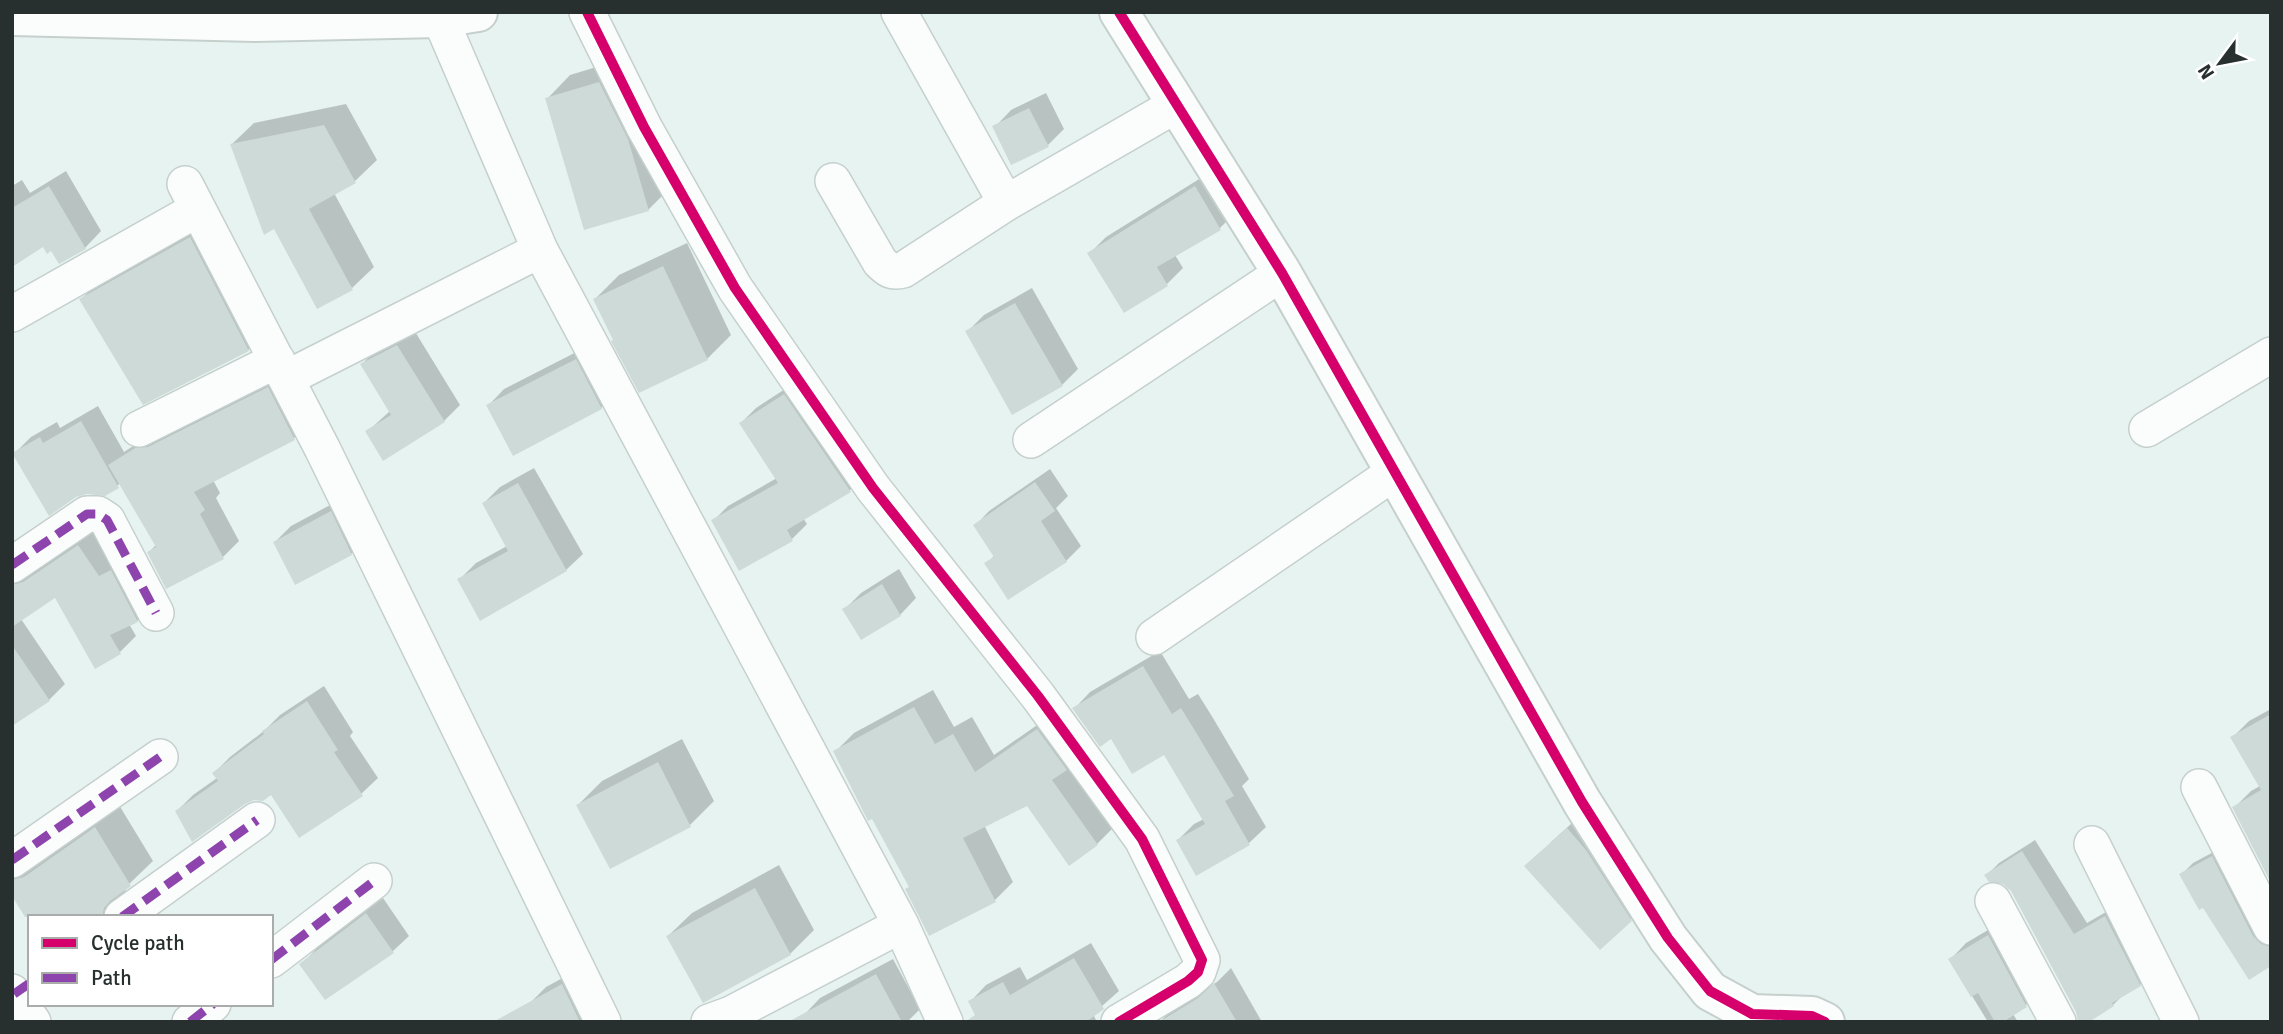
<svg xmlns="http://www.w3.org/2000/svg" width="2283" height="1034" font-family="Signika,sans-serif">
	<style>
		.shadow { fill: #0003 }
		.building { fill: #cddad7 }
		.lines { fill: none; stroke-linecap: round; stroke-linejoin: round }
		.minor-casing { stroke: #c5d0cd; stroke-width: 38 }
		.tertiary-casing { stroke: #c5d0cd; stroke-width: 42 }
		.secondary-casing { stroke: #c5d0cd; stroke-width: 42 }
		.minor { stroke: #fbfdfd; stroke-width: 35 }
		.tertiary { stroke: #fbfdfd; stroke-width: 38 }
		.secondary { stroke: #fbfdfd; stroke-width: 38 }
		.quiet { stroke: #8e44ad; stroke-width: 9; stroke-dasharray: 18 9; stroke-linecap: butt }
		.cycleway-casing { stroke: #fff; stroke-width: 15 }
		.cycleway { stroke: #d6006c; stroke-width: 10 }
	</style>
	<rect width="100%" height="100%" fill="#e7f3f0"/>
	<path class="shadow" d="M623 59 672 186 648 210 547 99 570 75Z
		M1046 93 1064 129 1048 145 995 127 1011 110Z
		M346 104 377 160 355 181 334 193 374 267 352 288 232 144 254 123Z
		M66 171 101 231 85 248 59 262 52 249 44 245 12 264V186L22 180 30 193Z
		M1212 171 1236 212 1220 228 1175 255 1183 268 1167 284 1090 253 1106 237Z
		M206 222 264 334 248 350 81 299 98 283Z
		M687 243 731 335 707 359 595 299 619 275Z
		M1032 288 1078 369 1062 385 967 332 984 315Z
		M414 330 460 405 444 421 368 431 390 411 362 364 378 348Z
		M592 344 617 391 601 408 488 406 504 389Z
		M284 372 310 422 294 438 213 480 220 493 216 498 239 541 223 557 149 552 157 544 121 483 104 494 15 453 31 437 57 422 60 428 98 406 124 452 153 433Z
		M799 380 865 475 850 490 803 518 807 524 792 539 713 521 728 506 777 478 741 423 756 408Z
		M534 468 583 554 566 570 459 580 476 563 507 546 484 503 500 487Z
		M1050 469 1068 496 1056 508 1081 546 1066 561 986 564 995 555 975 526 989 511Z
		M347 496 367 538 351 554 275 542 291 526Z
		M94 530 153 604 137 621 129 624 136 636 120 652 96 666 56 596 21 619 65 684 49 700 12 725V564Z
		M899 569 916 598 900 615 862 638 845 609 861 593Z
		M1160 651 1189 699 1198 694 1213 718 1249 779 1242 786 1266 827 1249 843 1197 873 1178 840 1194 824 1204 819 1164 753 1112 736 1074 709 1090 692Z
		M324 686 353 732 350 736 378 778 361 794 271 793 254 798 177 811 193 795 217 778 214 773 230 757 264 731 280 715Z
		M933 690 954 727 972 717 994 755 1056 712 1115 826 1097 844 1028 804 984 825 1013 882 995 900 911 886 835 752 854 733Z
		M2271 709V879L2234 808 2251 791 2260 786 2232 738 2249 721Z
		M682 739 714 801 690 825 610 867 578 805 602 781Z
		M119 805 153 861 126 887 125 893 102 917H30V922L12 893V870Z
		M1592 805 1654 896 1630 920 1550 843Z
		M2035 840 2087 923 2118 905 2152 973 2140 985 2124 994 2113 1005 2077 1012 2012 890 2004 882 1987 875 1999 863Z
		M2223 847 2271 933V964L2182 874 2193 863Z
		M779 865 814 930 790 954 668 936 692 913Z
		M383 898 409 936 392 952 302 964 318 947Z
		M2005 920 2042 989 2026 1005 2013 1014 2018 1022H1988L1950 960 1966 943Z
		M1091 943 1119 991 1093 1014 1097 1022H981L970 1002 986 985 1020 967 1027 980Z
		M893 959 920 1009 907 1022H808L804 1015 820 998Z
		M1231 968 1262 1022H1160L1174 1007 1217 982Z
		M579 969 607 1022H540L530 1003 546 987Z"/>
	<path class="building" d="M599 82 628 139 649 211 584 230 545 98Z
		M1029 108 1049 147 1011 165 992 126Z
		M324 125 356 183 309 209 353 290 317 309 274 229 264 235 230 144Z
		M49 186 86 249 59 264 51 251 47 254 43 247 12 267V208Z
		M1195 186 1221 230 1157 267 1168 286 1124 313 1087 253Z
		M190 237 249 351 143 405 79 299Z
		M663 266 708 360 639 393 611 341 613 340 593 299Z
		M1015 303 1063 386 1012 415 965 331Z
		M397 345 445 422 383 461 365 431 391 415 360 364Z
		M576 359 602 409 513 456 486 405Z
		M268 387 295 440 194 492 205 510 200 514 224 559 166 589 147 552 156 547 108 465 135 448 148 447Z
		M784 394 851 492 787 530 793 541 739 571 711 520 778 483 739 423Z
		M81 421 119 488 105 496 87 494 76 497 49 516 12 453 40 437 43 443Z
		M1035 482 1055 511 1041 521 1067 562 1008 600 984 563 994 557 973 525Z
		M518 483 567 571 480 621 457 579 508 551 482 503Z
		M331 511 352 555 295 585 273 542Z
		M78 545 99 576 111 570 138 622 110 635 121 654 95 669 55 598 12 627V585L23 582Z
		M882 584 901 616 861 640 842 609Z
		M12 645 50 701 12 726Z
		M1143 666 1172 714 1181 708 1197 734 1234 796 1225 801 1250 845 1196 876 1176 840 1205 824 1164 755 1132 774 1111 739 1100 747 1072 708Z
		M307 701 338 750 334 752 363 796 299 838 271 795 263 801 254 800 245 804 192 842 175 811 218 781 212 773 264 734 262 731Z
		M914 707 935 744 953 734 975 772 1037 729 1067 770 1052 780 1098 845 1069 866 1027 806 963 838 996 902 929 936 905 889 909 887 872 819 868 821 833 751Z
		M2271 714V883L2232 807 2261 790 2230 737Z
		M658 762 691 827 610 869 576 805Z
		M95 827 131 886 110 901 104 908 102 917H25L12 896V880L24 877Z
		M1567 828 1586 850 1632 921 1600 950 1524 866Z
		M2022 851 2074 934 2105 916 2141 986 2112 1003 2114 1006 2089 1022H2078L2076 1012 2011 891 2003 884 1989 882 1984 875Z
		M2212 856 2253 936 2261 944 2271 947V966L2249 980 2203 908 2199 910 2179 874Z
		M755 888 791 955 703 1003 666 936Z
		M366 913 394 953 325 1000 299 964Z
		M1988 935 2027 1007 2003 1022H1995L1978 993 1971 997 1948 959Z
		M1074 958 1104 1009 1086 1022H965L975 1015 968 1001 1003 982 1010 995Z
		M876 974 902 1022H788Z
		M1214 983 1237 1022H1159L1198 998Z
		M562 984 580 1022H493Z"/>
	<g class="lines">
		<defs>
			<path id="minor" d="M587 12 644 127 735 288 873 488 1038 696 1142 839 1202 960 1198 972 1188 981 1119 1022
				M899 12 1006 203
				M440 18 540 250 901 925 945 1022
				M833 181 880 262C888 270 892 273 903 270L1006 203 1176 105
				M185 184 322 448 603 1022
				M12 314 198 209
				M287 378 540 250
				M139 429 277 360
				M2147 429 2271 355
				M1031 440 1282 273
				M12 565 87 514H98L107 520 156 613
				M1154 637 1395 472
				M2199 787 2271 927
				M2092 844 2181 1022
				M12 860 160 757
				M1993 901 2058 1022
				M122 917 257 820
				M271 960 374 881
				M12 992 33 1022
				M190 1022 213 1004
				M709 1022 731 1014 901 925"/>
			<path id="tertiary" d="M1119 12 1282 273 1582 802 1668 938 1710 991 1752 1014 1812 1016 1825 1022"/>
			<path id="secondary" d="M12 16 255 22 440 18 478 12"/>
		</defs>
		<use href="#minor" class="minor-casing"/>
		<use href="#tertiary" class="tertiary-casing"/>
		<use href="#secondary" class="secondary-casing"/>
		<use href="#minor" class="minor"/>
		<use href="#tertiary" class="tertiary"/>
		<use href="#secondary" class="secondary"/>
		<path class="quiet" d="M12 565 87 514H98L107 520 156 613
			M12 860 160 757
			M122 917 257 820
			M271 960 374 881
			M14 994 30 983
			M190 1022 213 1004"/>
		<defs>
			<path id="cycleway" d="M587 12 644 127 735 288 873 488 1038 696 1142 839 1202 960 1198 972 1188 981 1119 1022
				M1119 12 1282 273 1582 802 1668 938 1710 991 1752 1014 1812 1016 1825 1022"/>
		</defs>
		<use href="#cycleway" class="cycleway-casing"/>
		<use href="#cycleway" class="cycleway"/>
	</g>
	<rect width="2283" height="1034" fill="none" stroke="#27302e" stroke-width="28"/>
	<rect x="28" y="915" width="245" height="91" fill="#ffffff" stroke="#a9acab" stroke-width="2"/>
	<rect x="42" y="938" width="35" height="10" fill="#d6006c" stroke="#a9acab" stroke-width="2"/>
	<text x="91" y="950" font-size="21" fill="#27302e">Cycle path</text>
	<rect x="42" y="973" width="35" height="10" fill="#8e44ad" stroke="#a9acab" stroke-width="2"/>
	<text x="91" y="985" font-size="21" fill="#27302e">Path</text>
	<g transform="translate(2220 63) rotate(238)" stroke="#ffffff" stroke-width="5" paint-order="stroke">
	<path d="M0-5L12 26L0 18L-12 26Z" fill="#27302e"/>
	<text y="-10" font-size="19" font-weight="bold" text-anchor="middle" fill="#27302e">N</text>
	</g>
</svg>
